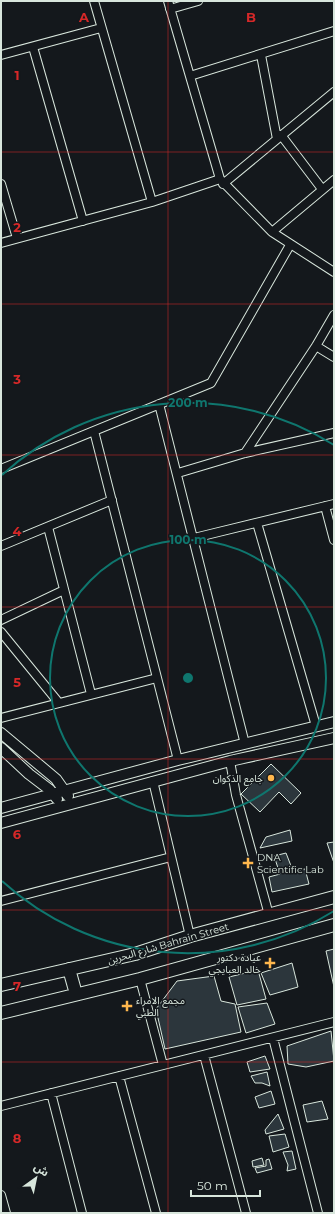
<svg xmlns="http://www.w3.org/2000/svg" width="335" height="1214" font-family="Montserrat,'Noto Sans Arabic',sans-serif">
	<style>
		.building { fill: #2c363c; stroke: #d8e6dc }
		.lines { fill: none; stroke-linecap: round; stroke-linejoin: round }
		.minor-casing { stroke: #d8e6dc; stroke-width: 10 }
		.tertiary-casing { stroke: #d8e6dc; stroke-width: 12 }
		.secondary-casing { stroke: #d8e6dc; stroke-width: 14 }
		.minor { stroke: #14181c; stroke-width: 8 }
		.tertiary { stroke: #14181c; stroke-width: 10 }
		.secondary { stroke: #14181c; stroke-width: 12 }
		.grid { fill: none; stroke: #d62828; stroke-width: 1; stroke-opacity: 0.55 }
		.ring { fill: none; stroke: #0f766e; stroke-width: 2 }
		.poi-dot { fill: #ffb74d; stroke: #14181c; stroke-width: 1.5 }
		.labels { text-anchor: middle; stroke-width: 3; stroke-linejoin: round; paint-order: stroke }
		.poi-label { font-size: 10px; fill: #d8e6dc; stroke: #14181c; text-anchor: end }
		.street-label { font-size: 10px; fill: #d8e6dc; stroke: #14181c }
		.grid-label { font-size: 13px; text-anchor: middle; font-weight: bold; fill: #d62828; stroke: #14181c; stroke-width: 3; stroke-linejoin: round; paint-order: stroke }
		.centre { fill: #0f766e; stroke: #14181c; stroke-width: 2 }
		.ring-label { font-size: 12px; text-anchor: middle; font-weight: bold; fill: #0f766e; stroke: #14181c; stroke-width: 3; stroke-linejoin: round; paint-order: stroke }
	</style>
	<rect width="100%" height="100%" fill="#14181c"/>
	<path class="building" d="M271 764 301 793 291 804 279 792 260 812 241 794Z
		M290 830 292 841 260 848 266 837Z
		M334 842V863L327 843Z
		M286 853 293 871 305 869 309 884 272 892 269 877 280 874 274 856Z
		M334 949V987L326 951Z
		M292 963 298 987 270 995 261 973Z
		M258 970 266 999 237 1005 229 977Z
		M214 976 221 1001 235 1004 241 1032 165 1049 156 1009 177 981Z
		M267 1003 275 1024 246 1033 238 1007Z
		M331 1031 334 1061 306 1067 288 1064 287 1046Z
		M265 1056 270 1069 250 1072 247 1062Z
		M267 1072 270 1086 262 1083H255L251 1076Z
		M271 1091 275 1104 259 1108 255 1097Z
		M322 1101 328 1119 307 1122 303 1105Z
		M278 1114 284 1129 266 1134 265 1130Z
		M285 1134 289 1147 273 1152 269 1136Z
		M292 1151 296 1169 287 1171 288 1165 283 1152Z
		M262 1158 264 1165 253 1167 252 1161Z
		M269 1159 272 1169 257 1173 255 1168 266 1166V1160Z"/>
	<g class="lines">
		<defs>
			<path id="minor" d="M94 1 152 202
				M168 1 220 179 272 232 334 272
				M170 9 198 1
				M33 47 83 221
				M1 55 101 28
				M261 55 277 139
				M190 76 334 31
				M281 135 322 189
				M1 184 17 238
				M223 184 334 92
				M272 232 334 180
				M1 243 152 202 220 179
				M316 346 334 357
				M159 404 245 744
				M94 431 178 760
				M245 453 316 346 334 315
				M1 469 211 383 290 245
				M178 473 245 453 334 433
				M325 506 334 540
				M257 523 316 726
				M48 527 91 694
				M194 538 334 504
				M1 546 112 500
				M1 620 64 590
				M1 632 59 703
				M1 718 157 678
				M230 761 236 795 269 915
				M153 781 190 936
				M1 901 171 857
				M140 979 163 1065
				M273 1038 318 1213
				M204 1055 246 1213
				M119 1076 156 1213
				M51 1093 82 1213
				M1 1106 334 1022
				M1 1195 6 1213"/>
			<path id="tertiary" d="M1 733 56 779 68 796
				M1 748 29 774 50 790 57 799
				M1 808 178 760 334 722
				M1 823 230 761 334 738"/>
			<path id="secondary" d="M69 969 76 994
				M1 985 135 954 190 936 334 897
				M1 1013 140 979 334 925"/>
		</defs>
		<use href="#minor" class="minor-casing"/>
		<use href="#tertiary" class="tertiary-casing"/>
		<use href="#secondary" class="secondary-casing"/>
		<use href="#minor" class="minor"/>
		<use href="#tertiary" class="tertiary"/>
		<use href="#secondary" class="secondary"/>
	</g>
	<path class="grid" d="M168 1V1213M1 152H334M1 304H334M1 455H334M1 607H334M1 759H334M1 910H334M1 1062H334"/>
	<g class="ring">
		<circle cx="188" cy="678" r="138"/>
		<path d="M334 911A275 275 0 0 1 2 881M2 475A275 275 0 0 1 334 445"/>
	</g>
	<g class="poi-dot">
		<circle cx="271" cy="778" r="4"/>
		<path d="M246 857h4v4h4v4h-4v4h-4v-4h-4v-4h4z"/>
		<path d="M268 957h4v4h4v4h-4v4h-4v-4h-4v-4h4z"/>
		<path d="M125 1000h4v4h4v4h-4v4h-4v-4h-4v-4h4z"/>
	</g>
	<g class="labels">
		<g class="poi-label">
			<text x="263" y="782">جامع الذكوان</text>
			<text x="257" y="861" text-anchor="start">DNA<tspan x="257" dy="12">Scientific Lab</tspan></text>
			<text x="261" y="961">عيادة دكتور<tspan x="261" dy="12">خالد العبايجي</tspan></text>
			<text x="136" y="1004" text-anchor="start">مجمع الامراء<tspan x="136" dy="12">الطبي</tspan></text>
		</g>
		<g class="street-label">
			<text transform="translate(168 943) rotate(-16)" y="4">شارع البحرين Bahrain Street</text>
		</g>
	</g>
	<g class="grid-label">
		<text x="84" y="22">A</text>
		<text x="251" y="22">B</text>
		<text x="17" y="80">1</text>
		<text x="17" y="232">2</text>
		<text x="17" y="384">3</text>
		<text x="17" y="536">4</text>
		<text x="17" y="687">5</text>
		<text x="17" y="839">6</text>
		<text x="17" y="991">7</text>
		<text x="17" y="1143">8</text>
	</g>
	<circle cx="188" cy="678" r="6" class="centre"/>
	<g class="ring-label">
		<text x="188" y="407">200 m</text>
		<text x="188" y="544">100 m</text>
	</g>
	<rect width="335" height="1214" fill="none" stroke="#d8e6dc" stroke-width="4"/>
	<g transform="translate(36 1178) rotate(33)" stroke="#14181c" stroke-width="3" paint-order="stroke">
	<path d="M0-3L7 15L0 10L-7 15Z" fill="#d8e6dc"/>
	<text y="-6" font-size="11" font-weight="bold" text-anchor="middle" fill="#d8e6dc">ش</text>
	</g>
	<path d="M191 1190v6h69v-6" fill="none" stroke="#d8e6dc" stroke-width="2"/>
	<text x="197" y="1190" font-size="12" fill="#d8e6dc" stroke="#14181c" stroke-width="3" paint-order="stroke">50 m</text>
</svg>
